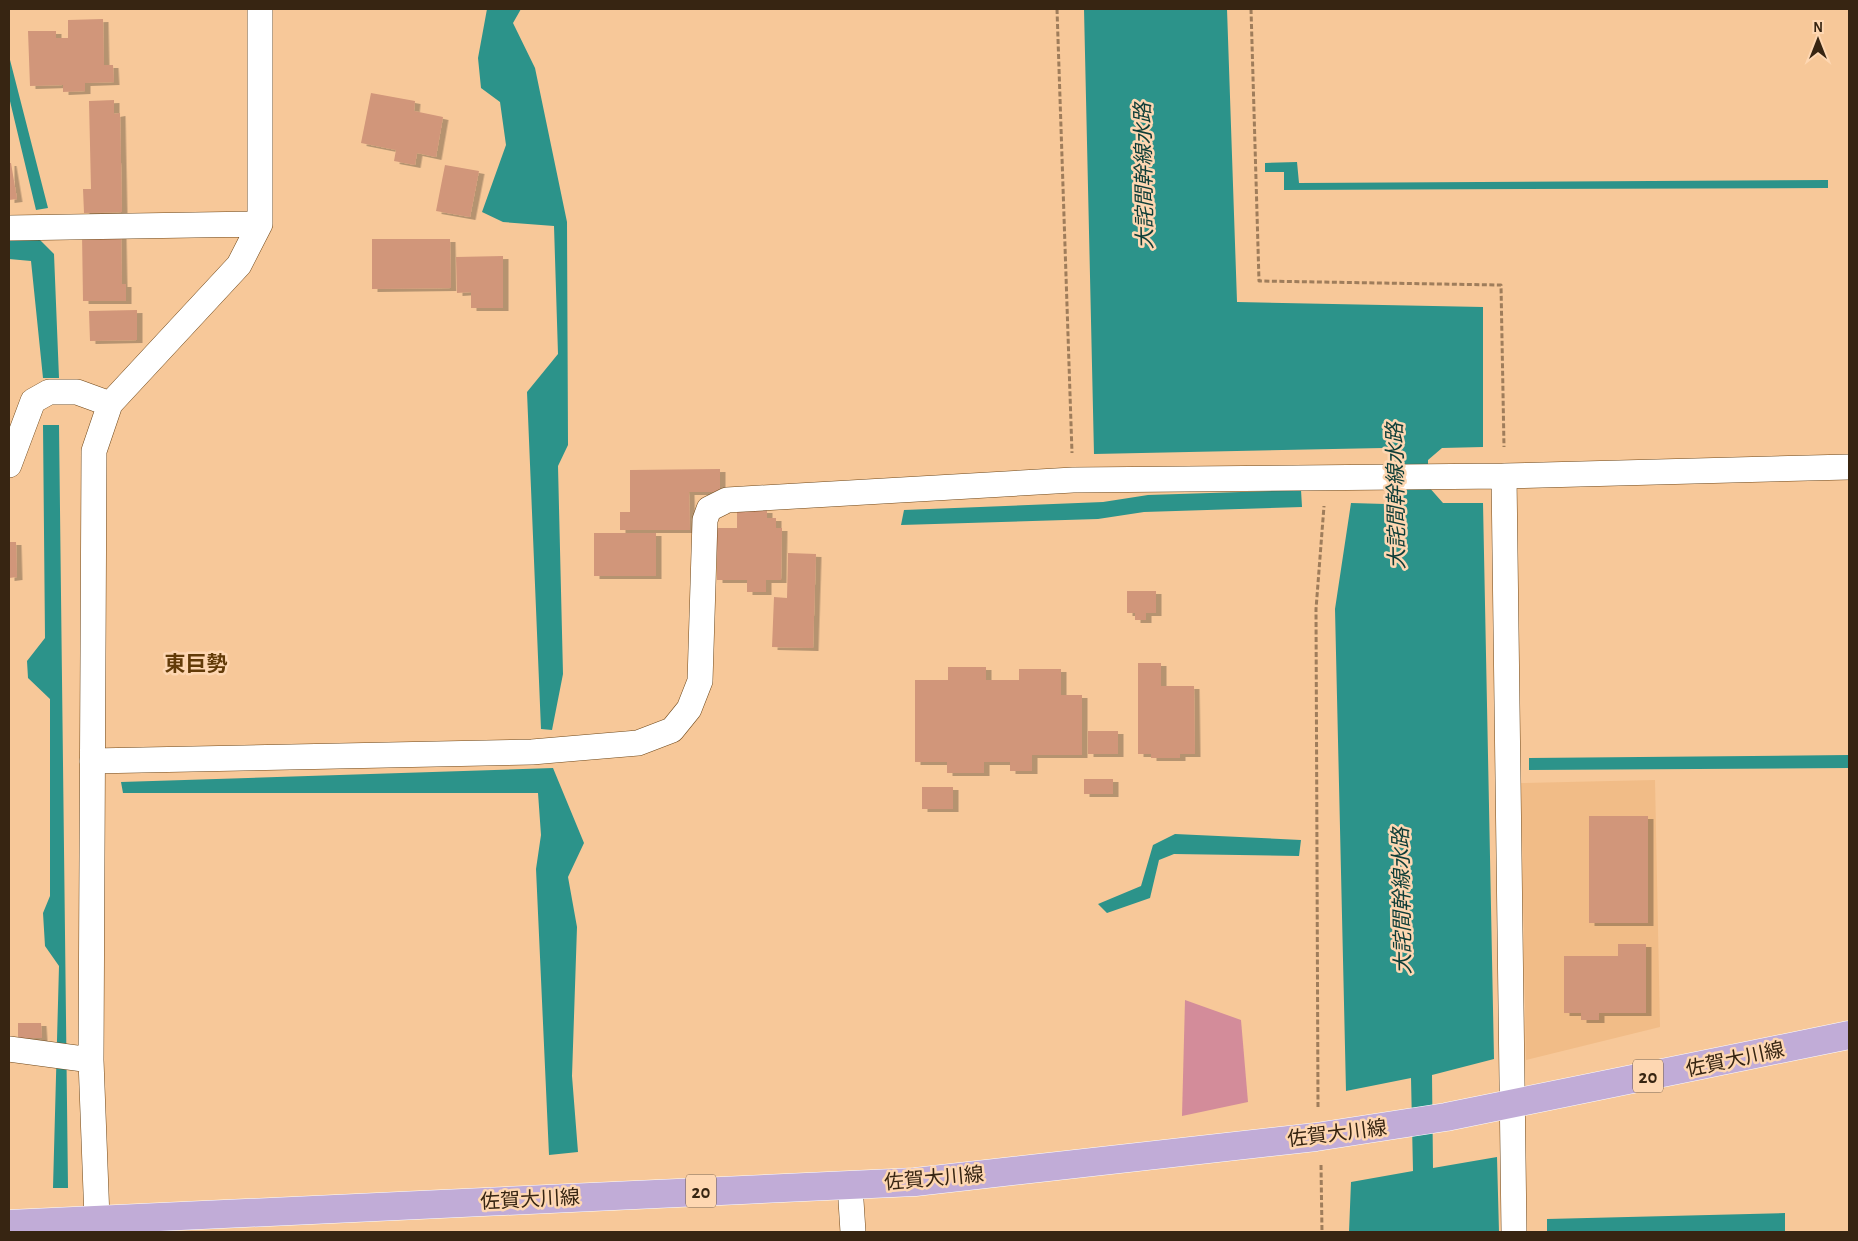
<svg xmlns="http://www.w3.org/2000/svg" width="1858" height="1241" font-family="'Alegreya Sans','Noto Sans JP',sans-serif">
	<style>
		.built { fill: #f1bc87 }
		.green { fill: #d38c9a }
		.water { fill: #2c938a }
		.building { fill: #d1967a; filter: url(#shadow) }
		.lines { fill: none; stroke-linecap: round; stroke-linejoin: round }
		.minor-casing { stroke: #6f4718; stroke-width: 26 }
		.primary-casing { stroke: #fff; stroke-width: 29 }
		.path { stroke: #9f7d5b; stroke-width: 3; stroke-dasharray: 5 2.5; stroke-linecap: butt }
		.minor { stroke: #fff; stroke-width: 25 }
		.primary { stroke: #c1acd7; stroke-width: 28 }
		.labels { text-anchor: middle; stroke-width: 5; stroke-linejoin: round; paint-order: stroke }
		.shield { fill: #fed7b2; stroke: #735a42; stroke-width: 1 }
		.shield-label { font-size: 19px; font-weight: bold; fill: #372512 }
		.street-label { font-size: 20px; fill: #372512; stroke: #fed7b2 }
		.water-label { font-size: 21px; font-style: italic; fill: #0d3c37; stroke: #fed7b2 }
		.neighbourhood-label { font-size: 21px; font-weight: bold; fill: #623b08; stroke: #fed7b2 }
	</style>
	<defs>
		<filter id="shadow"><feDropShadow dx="5.5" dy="3" stdDeviation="0" flood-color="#0004"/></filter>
	</defs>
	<rect width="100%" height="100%" fill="#f7c899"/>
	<path class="built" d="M1655 780 1660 1027 1526 1060 1521 783Z"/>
	<path class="green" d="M1185 1000 1241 1020 1248 1102 1182 1116Z"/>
	<path class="water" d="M487 9H521L513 23 535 68 567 222 568 445 558 466 563 674 552 730 541 729 527 392 558 354 554 226 503 222 482 212 506 145 500 102 481 88 478 58Z
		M1084 9H1227L1237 302 1483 307V447L1442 448 1428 460V486L1443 503H1483L1494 1059 1432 1075 1433 1168 1497 1157 1499 1232H1349L1351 1182 1413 1171 1411 1078 1346 1091 1335 609 1351 503 1385 504 1396 488V462L1383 448 1094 454Z
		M9 56 48 208 36 210 9 97Z
		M1297 162 1299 183 1828 180V188L1284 190V172H1265V163Z
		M38 238 54 254 59 378H43L31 261 9 259V240Z
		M43 425H59L68 1188H53L59 966 45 946 43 913 50 896V699L28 678 27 661 45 638Z
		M1301 490 1302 507 1144 512 1098 519 901 525 904 510 1103 502 1148 495Z
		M1849 755V768L1529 770V758Z
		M553 768 584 843 568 877 577 927 572 1076 578 1152 549 1155 536 869 541 835 538 793H123L121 782Z
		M1175 834 1301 840 1299 856 1174 854 1159 860 1150 898 1107 913 1098 904 1141 886 1153 845Z
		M1785 1213V1232H1547V1219Z"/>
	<path class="building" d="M103 19 104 65H113L114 82 85 83V91L63 92V85L30 86 28 31H56V38H68V20Z
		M371 93 415 101 414 111 443 117 436 157 417 153 415 165 394 161 396 150 361 143Z
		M114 100V114L120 113 122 212 84 213 83 189H91L89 101Z
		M9 163H11L17 199 9 200Z
		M445 165 479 171 470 217 436 211Z
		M82 233H121L122 284H126V301H83Z
		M372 239H450L451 288 372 289Z
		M503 256V308H471V292L457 293 456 257Z
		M137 310V340L90 341 89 311Z
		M720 469V492H689L690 530H620V512H630V470Z
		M737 510H767V518H776V528H782L781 580H766V592H747V580H717V528H737Z
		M594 533H656V576H594Z
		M9 542H16L17 577 9 578Z
		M788 553 816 554 813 648 772 647 774 597 787 598Z
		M1127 591H1156V613H1146V620H1135V613H1127Z
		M1138 663H1161V686H1194L1195 754H1180V758H1151V754H1138Z
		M948 667H986V680H1019V669H1061V695H1082V755H1032V771H1010V762H984V773H947V762H915V680H948Z
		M1088 731H1118V754H1088Z
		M1084 779H1113V794H1084Z
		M922 787H953V809H922Z
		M1589 816H1648V923H1589Z
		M1618 944H1646V1013H1599V1020H1581V1013H1564V956H1618Z
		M18 1023H41L42 1038H18Z"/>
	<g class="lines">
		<defs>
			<path id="minor" d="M9 228 260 224
				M9 465 33 401 49 392H77L110 404
				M1504 476 1514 1232
				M92 761 532 752 638 743 672 730 689 709 700 681 705 520 709 509 727 500 1073 480 1504 476 1849 467
				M9 1049 91 1060
				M850 1185 853 1232
				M97 1219 91 1060 94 451 110 404 239 265 260 224V9"/>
			<path id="primary" d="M9 1224 915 1182 1316 1137 1446 1117 1849 1035"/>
		</defs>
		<use href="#minor" class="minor-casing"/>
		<use href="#primary" class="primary-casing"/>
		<path class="path" d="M1057 9 1072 453
			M1251 9 1259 281 1501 285 1504 447
			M1318 1107 1316 609 1324 506
			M1321 1165 1322 1232"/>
		<use href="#minor" class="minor"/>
		<use href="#primary" class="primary"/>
	</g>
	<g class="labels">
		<g class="shield">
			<rect x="1633" y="1059.5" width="30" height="33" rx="4"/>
			<rect x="686" y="1174.5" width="30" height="33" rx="4"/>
		</g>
		<g class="shield-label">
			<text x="1648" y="1083">20</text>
			<text x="701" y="1198">20</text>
		</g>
		<g class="street-label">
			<text transform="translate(1735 1059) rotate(-12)" y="7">佐賀大川線</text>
			<text transform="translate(1337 1133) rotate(-7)" y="7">佐賀大川線</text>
			<text transform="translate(934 1178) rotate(-5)" y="7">佐賀大川線</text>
			<text transform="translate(530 1199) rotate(-3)" y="7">佐賀大川線</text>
		</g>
		<g class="water-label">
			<text transform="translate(1144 176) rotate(-91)" y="7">大詫間幹線水路</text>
			<text transform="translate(1396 496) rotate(-91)" y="7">大詫間幹線水路</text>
			<text transform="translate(1402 901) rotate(-91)" y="7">大詫間幹線水路</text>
		</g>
		<g class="neighbourhood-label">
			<text x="196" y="671">東巨勢</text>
		</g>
	</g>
	<rect width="1858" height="1241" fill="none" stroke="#372512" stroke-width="20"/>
	<g transform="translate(1818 40)" stroke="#fed7b2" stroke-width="4" paint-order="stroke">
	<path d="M0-4L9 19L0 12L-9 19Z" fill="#372512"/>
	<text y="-8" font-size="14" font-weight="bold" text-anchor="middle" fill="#372512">N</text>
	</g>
</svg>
